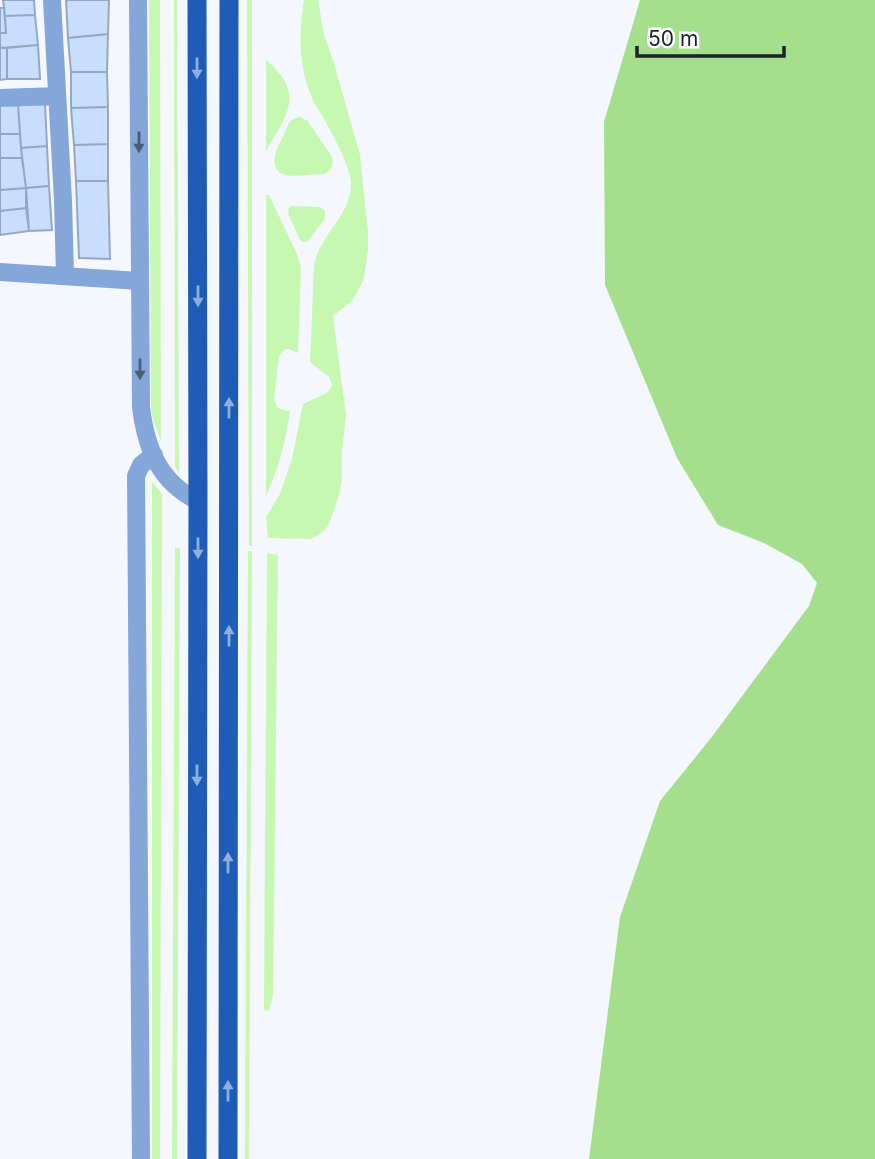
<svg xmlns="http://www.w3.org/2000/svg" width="875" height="1159" font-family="Inter,sans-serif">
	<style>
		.green { fill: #c6f8b1 }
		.water { fill: #a5df8d }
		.building { fill: #c8defe; stroke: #96a7c1; stroke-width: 2 }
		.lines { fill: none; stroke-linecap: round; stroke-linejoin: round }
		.minor { stroke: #84a6d9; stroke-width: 18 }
		.primary { stroke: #1e5cb7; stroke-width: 19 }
		.oneway { fill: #8eaedb }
		.oneway2 { fill: #4a5d79 }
	</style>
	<rect width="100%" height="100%" fill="#f4f7fd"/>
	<path class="green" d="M149 0H160L161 442 153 420 151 408Z
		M174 0H177L179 473 175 466Z
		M247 0H252V546H249Z
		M304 0H318L324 35 333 60 360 155 368 232V250L364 279 352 301 333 316 346 415 342 450V480L339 495 330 521 326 529 319 535 311 539 268 538 266 517 280 494 292 459 303 404 327 393 332 385 329 377 310 362 314 265C319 235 352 215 351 183 351 168 332 133 324 119 320 111 314 104 311 95 298 64 299 33 304 0Z
		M266 60C306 94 287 114 266 151Z
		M300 117 308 121 332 157C334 165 332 170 324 174 314 174 295 177 285 175 266 169 277 148 283 137 285 132 287 126 290 122 294 118 295 118 300 117Z
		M266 195H269L297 254 301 267 298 353 289 349H285L279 356 274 400 278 408 286 411 290 410C286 440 279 468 266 496Z
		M291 206 320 207 325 211V219L307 242H302L300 240 288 214 289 208Z
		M152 481 162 494 160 1159H152Z
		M175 548H180L177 1159H172Z
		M248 551H252L249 1159H245Z
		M267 553 278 555 273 996 269 1010 264 1011Z"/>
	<path class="water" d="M640 0H875V1159H589L620 917 660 801 711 738 809 606 817 583 802 564 764 543 718 525 677 458 605 285 604 122Z"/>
	<path class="building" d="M3 0H34L35 15 5 16Z
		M66 0H109L108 34 68 38Z
		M0 8H4L6 33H0Z
		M35 15 38 45 0 48V33H6L5 16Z
		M108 34 107 72H71L68 38Z
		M38 45 40 79H7V48Z
		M0 48H7V79L0 80Z
		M71 72H107L108 107 71 108Z
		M18 104H45L47 146 21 148Z
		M18 104 20 134H0V105Z
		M108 107V144L74 145 71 108Z
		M0 134H20L22 158H0Z
		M108 144V181H76L74 145Z
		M47 146 49 186 26 188 21 148Z
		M0 158H22L26 188 0 190Z
		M76 181H108L110 259 79 258Z
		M49 186 52 230 29 231 26 188Z
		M26 188V208L0 211V190Z
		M26 208 29 231 0 235V211Z"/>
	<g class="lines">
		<path class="minor" d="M52 0 63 201 65 276
			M138 0 141 407C146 448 159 482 198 501
			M0 98 57 96
			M0 272 140 281
			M141 1159 136 476 141 465 154 455"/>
		<path class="primary" d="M197 1159 198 501 197 0
			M228 1159 229 0"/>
	</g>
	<defs><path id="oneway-solid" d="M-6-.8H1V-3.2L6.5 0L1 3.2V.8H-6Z" transform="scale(1.75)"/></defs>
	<g class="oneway">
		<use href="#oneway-solid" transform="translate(197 68) rotate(90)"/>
		<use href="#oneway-solid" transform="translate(198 296) rotate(90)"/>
		<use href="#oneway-solid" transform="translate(229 408) rotate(-90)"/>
		<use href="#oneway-solid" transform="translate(198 548) rotate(90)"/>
		<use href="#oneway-solid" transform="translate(229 636) rotate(-90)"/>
		<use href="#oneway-solid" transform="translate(197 775) rotate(90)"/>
		<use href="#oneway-solid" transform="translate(228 863) rotate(-90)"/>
		<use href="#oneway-solid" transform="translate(228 1091) rotate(-90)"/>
	</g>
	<g class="oneway2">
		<use href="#oneway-solid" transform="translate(139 142) rotate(90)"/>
		<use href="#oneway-solid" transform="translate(140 369) rotate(90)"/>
	</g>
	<path d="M637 46v10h147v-10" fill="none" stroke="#1b212b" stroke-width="3.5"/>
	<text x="648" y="46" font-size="21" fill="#1b212b" stroke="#ffffff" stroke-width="5" paint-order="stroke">50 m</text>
</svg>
